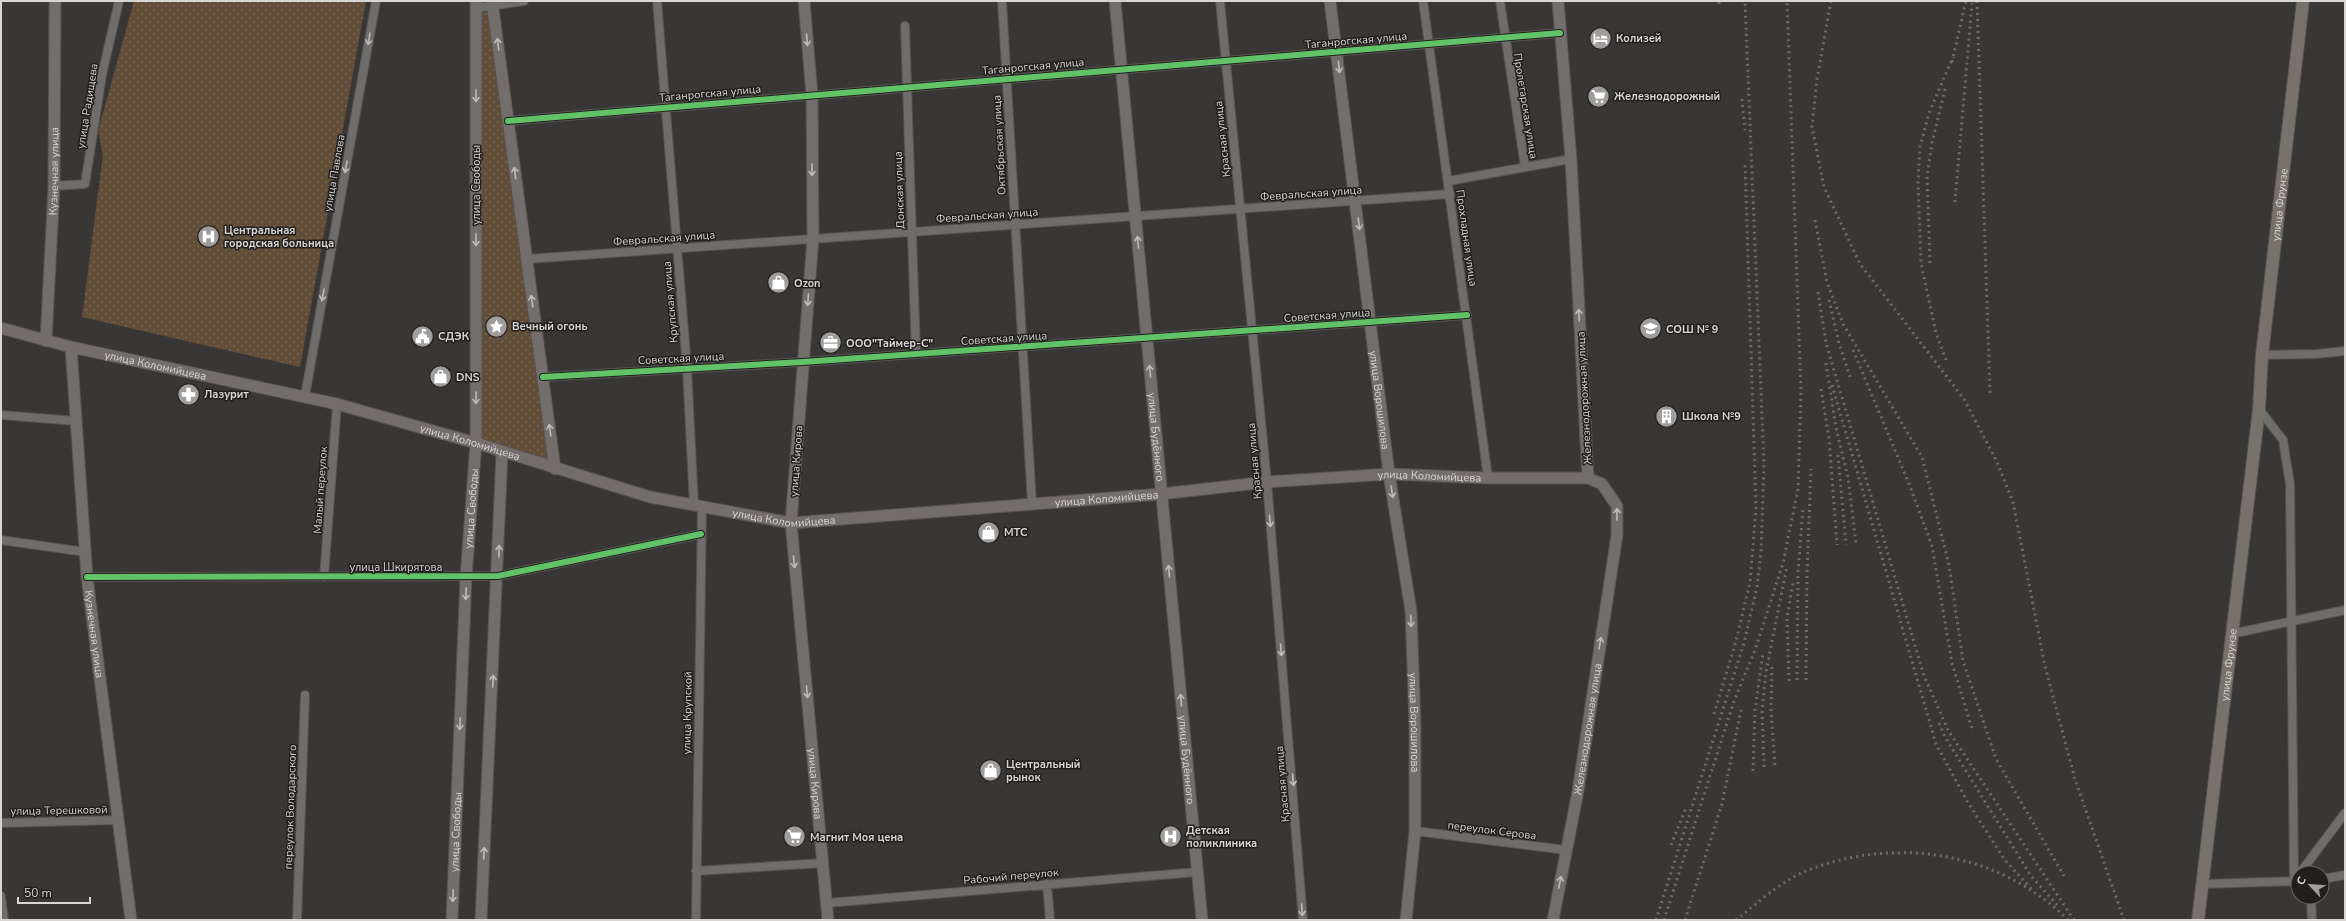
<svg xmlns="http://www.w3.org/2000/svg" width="2346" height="921" font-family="'Nunito Sans',sans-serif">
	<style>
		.park { fill: url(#park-dots) }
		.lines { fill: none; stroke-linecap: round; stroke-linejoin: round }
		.street-casing { stroke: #555351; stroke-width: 10 }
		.secondary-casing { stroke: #555351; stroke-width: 13 }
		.primary-casing { stroke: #555351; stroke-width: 14 }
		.street { stroke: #6e6d6b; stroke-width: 8 }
		.secondary { stroke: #736e6b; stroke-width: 11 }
		.primary { stroke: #78726b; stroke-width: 12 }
		.rail { stroke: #6e6d6b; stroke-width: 3; stroke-dasharray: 2 4; stroke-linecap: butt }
		.cycleway-casing { stroke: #201f1d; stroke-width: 8 }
		.cycleway { stroke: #61c268; stroke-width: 6 }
		.oneway { stroke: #bebcb9 }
		.oneway2 { stroke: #bfbcb9 }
		.labels { text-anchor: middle; stroke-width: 3; stroke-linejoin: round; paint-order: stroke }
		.poi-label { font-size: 11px; font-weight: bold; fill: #d8d6d3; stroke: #201f1d; text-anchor: start }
		.street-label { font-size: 11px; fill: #d8d6d3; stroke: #201f1d }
	</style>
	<defs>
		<pattern id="park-dots" width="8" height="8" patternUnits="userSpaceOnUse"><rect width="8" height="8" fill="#614d38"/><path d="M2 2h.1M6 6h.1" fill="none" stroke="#776654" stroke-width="1.8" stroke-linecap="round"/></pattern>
	</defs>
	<rect width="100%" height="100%" fill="#393735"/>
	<path class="park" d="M134 1H366L300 367 82 317 103 155 98 131Z
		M493 6 555 469 476 443V8Z"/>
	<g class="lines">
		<defs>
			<path id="street" d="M657 1 687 368 694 505
				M1002 1 1032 504
				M1220 1 1267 482 1303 920
				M1423 1 1488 478
				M1500 1 1525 167
				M476 8 524 1
				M905 26 916 354
				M508 121 1560 33
				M1448 181 1571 159
				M54 186 85 184 102 75 119 1
				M527 259 1450 194
				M2262 355 2316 354 2345 351
				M543 377 803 362 1467 315
				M305 396 376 1
				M2259 409 2283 440 2290 484 2294 882
				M1 415 76 421
				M1 540 85 552
				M87 577 498 576 701 534
				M324 577 337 404
				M2231 634 2345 610
				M1 823 117 820
				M1415 831 1566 850
				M696 871 823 863
				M2300 873 2345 813
				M2322 879 2345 875
				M1047 884 1050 920
				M2203 884 2298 881
				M1 896 4 920
				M2311 897 2312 920
				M827 903 1197 872
				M297 920 305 695
				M696 920 702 507"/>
			<g id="secondary">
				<path d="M492 1 555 469"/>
				<path id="s1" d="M804 1 812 95 813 238 791 523 828 920"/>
				<path id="s2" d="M1115 1 1202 920"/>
				<path id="s3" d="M1330 1 1389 474 1411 611 1415 724V831L1406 920"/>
				<path id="s4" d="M1 328 71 347 337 404 476 443 650 497 791 523 1161 494 1267 482 1389 474 1488 478H1588"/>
				<path id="s5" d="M46 341 54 186 55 1"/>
				<path id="s6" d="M71 347 87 577 131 920"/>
				<path id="s7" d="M452 920 466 577 476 443V1"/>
				<path d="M481 920 502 453"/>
				<path id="s8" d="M1553 920 1578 791 1617 535V506L1602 484 1588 478 1571 159 1558 1"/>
			</g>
			<g id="primary">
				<path id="s9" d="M2198 920 2259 409 2262 355 2303 1"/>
			</g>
		</defs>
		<use href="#street" class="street-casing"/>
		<use href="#secondary" class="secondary-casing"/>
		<use href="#primary" class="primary-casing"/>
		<use href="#street" class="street"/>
		<use href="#secondary" class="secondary"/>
		<use href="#primary" class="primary"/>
		<path class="rail" d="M1831 1 1817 79 1812 127 1824 187 1860 264 1964 399 1997 462 2013 502 2045 666 2075 779 2124 920
			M1977 1 1990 393
			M1719 4V1
			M1952 62 1966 1
			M1742 99 1745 130
			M1955 202 1972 3
			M1815 220 1827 282 1843 324 1922 457 1949 565 1963 661 1996 759 2064 876
			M1930 263 1927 177 1932 143 1946 85
			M1818 292 1826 343 1924 676 1948 730 2074 920
			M1829 300 1839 343 1851 380
			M1853 350 1910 486 1932 546 1952 663 1973 732
			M1946 360 1936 333 1921 263 1918 182 1920 147 1929 113 1953 57
			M1826 363 1836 428 1848 477 1856 544
			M1832 385 1936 744 1967 801 2004 859 2034 892
			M1821 389 1829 438 1837 545
			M1838 455 1846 545
			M1772 667 1771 709 1775 767
			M1797 680 1798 572 1803 509
			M1806 680 1807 572 1811 469
			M1789 681 1787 618 1793 583
			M1714 714 1736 641 1750 582 1756 508 1745 162
			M1939 723 1945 737 2031 876 2057 905
			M1764 767 1762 710 1766 672 1787 566
			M1753 771 1755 710 1763 653
			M1671 845 1686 808
			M1656 920 1744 643 1757 587 1761 552 1764 465 1745 1
			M1664 920 1734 701 1755 650 1783 563 1798 489 1801 392 1787 1
			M1685 920 1722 804 1741 710
			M1736 920C1759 902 1783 879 1811 869 1899 836 2001 853 2068 920"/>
		<defs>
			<path id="cycleway" d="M508 121 1560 33
				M543 377 803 362 1467 315
				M87 577 498 576 701 534"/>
		</defs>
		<use href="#cycleway" class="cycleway-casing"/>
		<use href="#cycleway" class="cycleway"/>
	</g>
	<defs><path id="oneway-shaft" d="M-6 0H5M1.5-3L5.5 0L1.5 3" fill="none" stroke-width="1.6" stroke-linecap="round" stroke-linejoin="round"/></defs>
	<g class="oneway">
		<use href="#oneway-shaft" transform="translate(369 39) rotate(100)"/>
		<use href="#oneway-shaft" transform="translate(346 167) rotate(100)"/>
		<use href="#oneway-shaft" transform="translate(323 295) rotate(100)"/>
		<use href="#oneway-shaft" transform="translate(1270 521) rotate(85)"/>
		<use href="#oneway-shaft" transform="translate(1281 650) rotate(85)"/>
		<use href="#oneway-shaft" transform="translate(1293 780) rotate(85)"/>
		<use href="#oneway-shaft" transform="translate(1302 910) rotate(86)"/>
	</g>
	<g class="oneway2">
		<use href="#oneway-shaft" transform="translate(807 40) rotate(85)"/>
		<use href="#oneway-shaft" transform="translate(498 44) rotate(-98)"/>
		<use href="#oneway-shaft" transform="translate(1339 67) rotate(83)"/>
		<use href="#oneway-shaft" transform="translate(476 96) rotate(90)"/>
		<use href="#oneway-shaft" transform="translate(812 170) rotate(90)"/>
		<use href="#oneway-shaft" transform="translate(515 173) rotate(-98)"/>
		<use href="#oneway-shaft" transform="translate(1359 224) rotate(83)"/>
		<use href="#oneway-shaft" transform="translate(476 240) rotate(90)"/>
		<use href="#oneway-shaft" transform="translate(1138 242) rotate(-95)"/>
		<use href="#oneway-shaft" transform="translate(808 300) rotate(94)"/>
		<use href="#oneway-shaft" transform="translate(532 301) rotate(-98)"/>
		<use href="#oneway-shaft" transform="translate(1579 315) rotate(-93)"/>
		<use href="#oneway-shaft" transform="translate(1150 371) rotate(-95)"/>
		<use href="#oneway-shaft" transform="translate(476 398) rotate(91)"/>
		<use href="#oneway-shaft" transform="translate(550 430) rotate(-98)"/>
		<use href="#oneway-shaft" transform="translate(1392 492) rotate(81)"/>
		<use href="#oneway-shaft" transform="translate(1617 514) rotate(-89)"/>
		<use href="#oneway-shaft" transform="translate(499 551) rotate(-88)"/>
		<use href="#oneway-shaft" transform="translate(794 562) rotate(85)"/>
		<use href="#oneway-shaft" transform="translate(1169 571) rotate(-95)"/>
		<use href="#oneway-shaft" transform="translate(466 594) rotate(92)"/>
		<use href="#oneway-shaft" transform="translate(1411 621) rotate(88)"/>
		<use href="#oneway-shaft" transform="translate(1600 643) rotate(-81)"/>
		<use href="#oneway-shaft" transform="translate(493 681) rotate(-87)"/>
		<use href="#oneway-shaft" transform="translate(807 692) rotate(85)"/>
		<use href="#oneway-shaft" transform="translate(1181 700) rotate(-95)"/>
		<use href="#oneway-shaft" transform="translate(460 724) rotate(92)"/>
		<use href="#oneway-shaft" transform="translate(484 853) rotate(-87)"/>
		<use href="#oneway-shaft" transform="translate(1560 882) rotate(-79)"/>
		<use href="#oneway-shaft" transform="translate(453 896) rotate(92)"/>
	</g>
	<defs>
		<symbol id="hotel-disc" viewBox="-11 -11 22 22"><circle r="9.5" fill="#a09e9c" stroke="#201f1d"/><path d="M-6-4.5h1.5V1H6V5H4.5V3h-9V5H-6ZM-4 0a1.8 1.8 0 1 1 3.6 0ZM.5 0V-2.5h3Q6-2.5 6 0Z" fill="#fff"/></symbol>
		<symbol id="supermarket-disc" viewBox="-11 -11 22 22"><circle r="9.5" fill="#a09e9c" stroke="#201f1d"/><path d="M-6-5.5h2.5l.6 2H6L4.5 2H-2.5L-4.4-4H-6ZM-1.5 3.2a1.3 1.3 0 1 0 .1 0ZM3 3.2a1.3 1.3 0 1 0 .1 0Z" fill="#fff"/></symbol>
		<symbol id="hospital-disc" viewBox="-11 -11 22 22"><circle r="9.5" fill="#a09e9c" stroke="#201f1d"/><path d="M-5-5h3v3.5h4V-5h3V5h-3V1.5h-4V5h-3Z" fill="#fff"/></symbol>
		<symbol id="shop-disc" viewBox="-11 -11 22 22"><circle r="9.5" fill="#a09e9c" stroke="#201f1d"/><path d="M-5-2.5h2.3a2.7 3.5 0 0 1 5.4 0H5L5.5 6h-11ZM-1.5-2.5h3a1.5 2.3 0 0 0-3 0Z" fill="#fff"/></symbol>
		<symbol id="sight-disc" viewBox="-11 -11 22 22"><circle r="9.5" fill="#a09e9c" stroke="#201f1d"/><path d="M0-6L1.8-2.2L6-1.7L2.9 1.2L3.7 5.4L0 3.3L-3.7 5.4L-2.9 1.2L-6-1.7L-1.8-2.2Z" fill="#fff"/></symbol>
		<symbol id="school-disc" viewBox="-11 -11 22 22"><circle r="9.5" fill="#a09e9c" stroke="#201f1d"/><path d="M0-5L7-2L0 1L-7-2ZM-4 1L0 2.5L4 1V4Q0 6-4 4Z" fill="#fff"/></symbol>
		<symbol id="civic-disc" viewBox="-11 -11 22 22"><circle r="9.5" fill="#a09e9c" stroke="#201f1d"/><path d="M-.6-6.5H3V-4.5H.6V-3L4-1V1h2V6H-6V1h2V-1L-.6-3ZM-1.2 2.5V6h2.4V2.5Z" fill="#fff"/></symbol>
		<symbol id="office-disc" viewBox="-11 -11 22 22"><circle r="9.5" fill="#a09e9c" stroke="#201f1d"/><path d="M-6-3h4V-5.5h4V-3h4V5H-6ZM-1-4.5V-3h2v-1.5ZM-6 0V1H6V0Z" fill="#fff"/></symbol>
		<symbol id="pharmacy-disc" viewBox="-11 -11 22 22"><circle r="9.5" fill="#a09e9c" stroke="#201f1d"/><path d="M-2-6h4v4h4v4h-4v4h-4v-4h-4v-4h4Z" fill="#fff"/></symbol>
		<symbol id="building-disc" viewBox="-11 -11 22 22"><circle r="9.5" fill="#a09e9c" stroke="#201f1d"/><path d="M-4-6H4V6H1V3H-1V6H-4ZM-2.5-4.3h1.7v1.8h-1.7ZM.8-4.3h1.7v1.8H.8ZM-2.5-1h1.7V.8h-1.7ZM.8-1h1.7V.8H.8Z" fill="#fff"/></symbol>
	</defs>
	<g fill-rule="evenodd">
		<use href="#hotel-disc" x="1588" y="26" width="25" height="25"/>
		<use href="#supermarket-disc" x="1586" y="84" width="25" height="25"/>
		<use href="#hospital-disc" x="196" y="224" width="25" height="25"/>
		<use href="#shop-disc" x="766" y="270" width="25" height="25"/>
		<use href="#sight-disc" x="484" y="314" width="25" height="25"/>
		<use href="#school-disc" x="1638" y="316" width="25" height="25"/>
		<use href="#civic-disc" x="410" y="324" width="25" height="25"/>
		<use href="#office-disc" x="818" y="330" width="25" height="25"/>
		<use href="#shop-disc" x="428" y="364" width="25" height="25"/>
		<use href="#pharmacy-disc" x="176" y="382" width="25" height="25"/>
		<use href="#building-disc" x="1654" y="404" width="25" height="25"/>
		<use href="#shop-disc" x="976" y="520" width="25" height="25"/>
		<use href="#shop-disc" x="978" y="758" width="25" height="25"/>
		<use href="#hospital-disc" x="1158" y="824" width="25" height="25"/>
		<use href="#supermarket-disc" x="782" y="824" width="25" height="25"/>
	</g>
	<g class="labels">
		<g class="poi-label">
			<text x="1616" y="42">Колизей</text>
			<text x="1614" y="100">Железнодорожный</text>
			<text x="224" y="234">Центральная<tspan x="224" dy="13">городская больница</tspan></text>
			<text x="794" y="287">Ozon</text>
			<text x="512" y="330">Вечный огонь</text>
			<text x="1666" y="333">СОШ № 9</text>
			<text x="438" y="340">СДЭК</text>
			<text x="846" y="347">ООО"Таймер-С"</text>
			<text x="456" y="381">DNS</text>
			<text x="204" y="398">Лазурит</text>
			<text x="1682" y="420">Школа №9</text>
			<text x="1004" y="536">МТС</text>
			<text x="1006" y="768">Центральный<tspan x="1006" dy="13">рынок</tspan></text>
			<text x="1186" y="834">Детская<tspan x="1186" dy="13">поликлиника</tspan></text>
			<text x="810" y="841">Магнит Моя цена</text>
		</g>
		<g class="street-label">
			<text transform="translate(1356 40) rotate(-5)" y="4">Таганрогская улица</text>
			<text transform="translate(1033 66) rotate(-5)" y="4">Таганрогская улица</text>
			<text transform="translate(710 93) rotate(-5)" y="4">Таганрогская улица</text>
			<text transform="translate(87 106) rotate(-81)" y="4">улица Радищева</text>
			<text transform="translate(1526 106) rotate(81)" y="4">Пролетарская улица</text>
			<text transform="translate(1222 139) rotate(-96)" y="4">Красная улица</text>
			<text transform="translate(999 145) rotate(-93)" y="4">Октябрьская улица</text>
			<text dy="4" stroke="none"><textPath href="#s5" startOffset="170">Кузнечная улица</textPath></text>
			<text transform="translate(334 173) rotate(-80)" y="4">улица Павлова</text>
			<text transform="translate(476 185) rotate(-90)" y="4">улица Свободы</text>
			<text transform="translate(899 190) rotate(-92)" y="4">Донская улица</text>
			<text transform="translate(1311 193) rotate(-4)" y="4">Февральская улица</text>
			<text dy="4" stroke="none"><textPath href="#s9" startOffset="720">улица Фрунзе</textPath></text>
			<text transform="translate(987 215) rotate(-4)" y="4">Февральская улица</text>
			<text transform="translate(664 238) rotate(-4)" y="4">Февральская улица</text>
			<text transform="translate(1467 238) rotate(82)" y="4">Прохладная улица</text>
			<text transform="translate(670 302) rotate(-95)" y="4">Крупская улица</text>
			<text transform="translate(1327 315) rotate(-4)" y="4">Советская улица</text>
			<text transform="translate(1004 338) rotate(-4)" y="4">Советская улица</text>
			<text transform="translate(681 358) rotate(-3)" y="4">Советская улица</text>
			<text dy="4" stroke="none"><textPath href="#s4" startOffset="159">улица Коломийцева</textPath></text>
			<text transform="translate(1584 398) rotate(-93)" y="4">Железнодорожная улица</text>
			<text dy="4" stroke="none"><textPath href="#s3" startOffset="402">улица Ворошилова</textPath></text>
			<text dy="4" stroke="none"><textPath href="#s2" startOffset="438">улица Будённого</textPath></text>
			<text dy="4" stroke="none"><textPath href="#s4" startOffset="483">улица Коломийцева</textPath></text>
			<text transform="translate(796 461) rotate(-86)" y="4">улица Кирова</text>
			<text transform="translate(1254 461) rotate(-95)" y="4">Красная улица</text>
			<text dy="4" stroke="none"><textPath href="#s4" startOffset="1455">улица Коломийцева</textPath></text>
			<text transform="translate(320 490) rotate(-86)" y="4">Малый переулок</text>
			<text dy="4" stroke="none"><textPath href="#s4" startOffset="1131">улица Коломийцева</textPath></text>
			<text dy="4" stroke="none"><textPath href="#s7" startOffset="412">улица Свободы</textPath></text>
			<text dy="4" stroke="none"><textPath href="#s4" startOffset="807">улица Коломийцева</textPath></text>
			<text x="396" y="571">улица Шкирятова</text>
			<text dy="4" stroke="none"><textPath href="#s6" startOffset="288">Кузнечная улица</textPath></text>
			<text dy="4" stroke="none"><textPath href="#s9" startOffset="257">улица Фрунзе</textPath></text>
			<text transform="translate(687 713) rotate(-89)" y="4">улица Крупской</text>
			<text dy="4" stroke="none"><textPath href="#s3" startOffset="727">улица Ворошилова</textPath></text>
			<text dy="4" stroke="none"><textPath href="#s8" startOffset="194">Железнодорожная улица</textPath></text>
			<text dy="4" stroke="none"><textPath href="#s2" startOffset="762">улица Будённого</textPath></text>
			<text dy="4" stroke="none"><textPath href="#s1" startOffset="785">улица Кирова</textPath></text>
			<text transform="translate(1282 784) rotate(-95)" y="4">Красная улица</text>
			<text transform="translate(290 807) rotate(-88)" y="4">переулок Володарского</text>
			<text transform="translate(59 810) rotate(-1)" y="4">улица Терешковой</text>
			<text transform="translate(1492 830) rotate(7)" y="4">переулок Серова</text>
			<text dy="4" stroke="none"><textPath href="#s7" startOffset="88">улица Свободы</textPath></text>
			<text transform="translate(1011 876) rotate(-5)" y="4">Рабочий переулок</text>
		</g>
	</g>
	<rect width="2346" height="921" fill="none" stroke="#d8d6d3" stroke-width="4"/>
	<g transform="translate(2310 885) rotate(296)"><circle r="19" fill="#201f1d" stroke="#6a6866"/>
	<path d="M0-3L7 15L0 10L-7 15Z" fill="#a09e9c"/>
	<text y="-6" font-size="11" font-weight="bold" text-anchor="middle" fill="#d8d6d3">С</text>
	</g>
	<path d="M18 897v6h72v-6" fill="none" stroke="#d8d6d3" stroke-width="2"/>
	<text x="24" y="897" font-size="12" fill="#d8d6d3" stroke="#201f1d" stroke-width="3" paint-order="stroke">50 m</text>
</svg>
